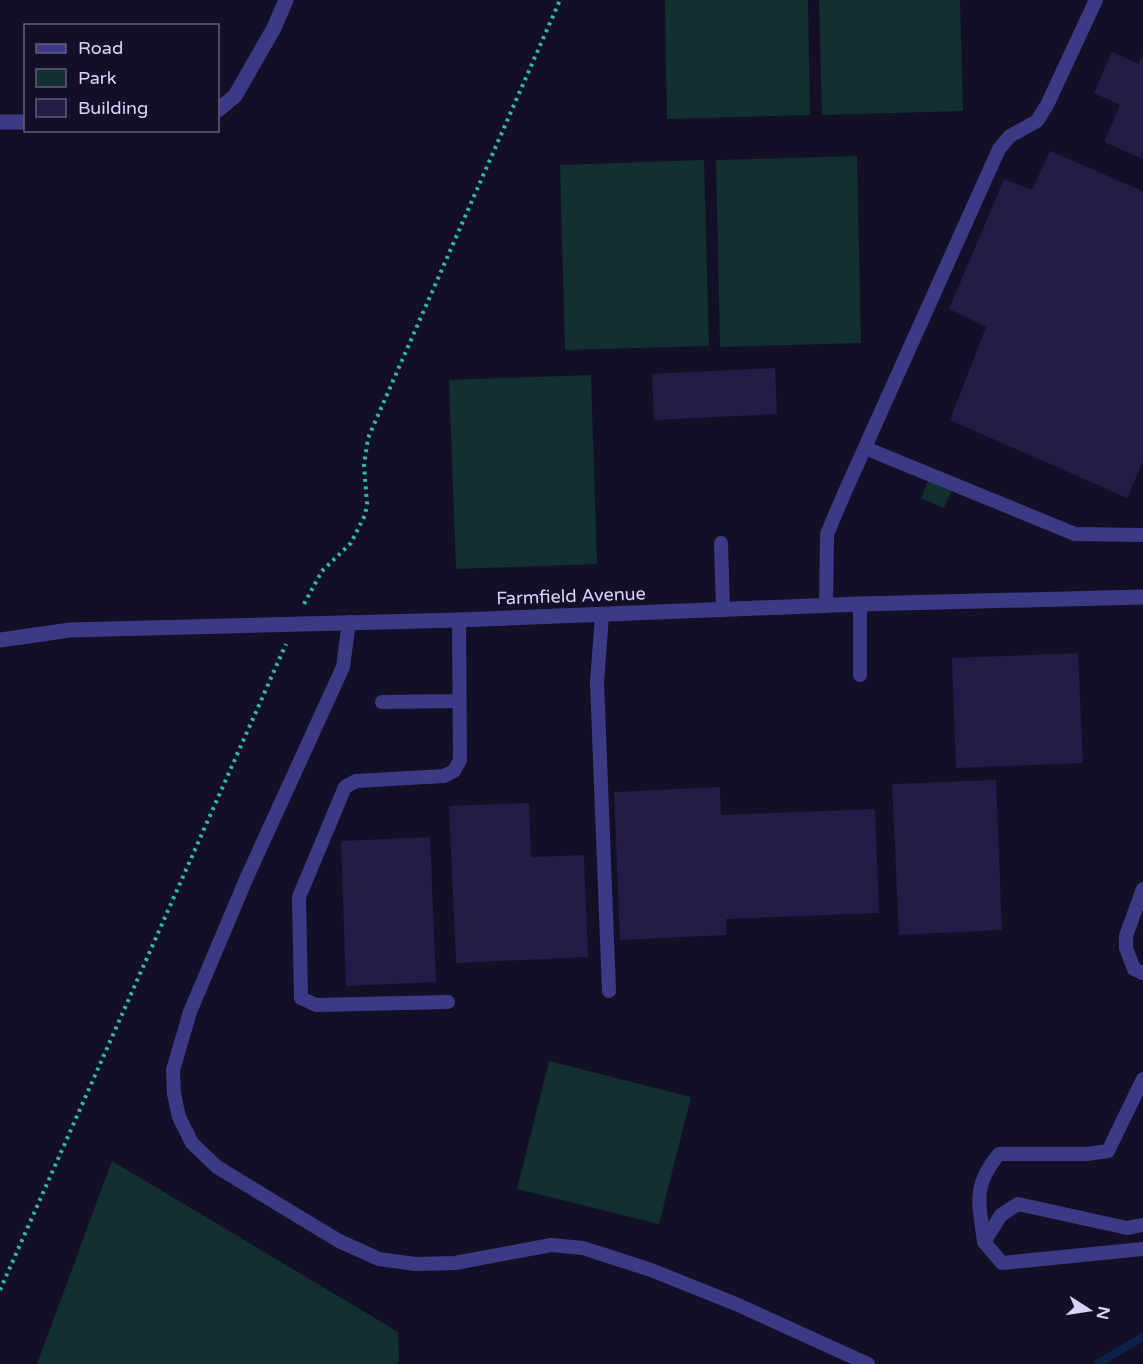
<svg xmlns="http://www.w3.org/2000/svg" width="1143" height="1364" font-family="'Varela Round',sans-serif">
	<style>
		.green { fill: #12302f }
		.lines { fill: none; stroke-linecap: round; stroke-linejoin: round }
		.stream { stroke: #0c2248; stroke-width: 8 }
		.building { fill: #241b47 }
		.path { stroke: #2fb8b0; stroke-width: 4; stroke-dasharray: 3 4.5; stroke-linecap: butt }
		.lane { stroke: #3d3a85; stroke-width: 14 }
		.street { stroke: #3d3a85; stroke-width: 15 }
		.labels { text-anchor: middle; stroke-width: 5; stroke-linejoin: round; paint-order: stroke }
		.street-label { font-size: 18px; fill: #d9d4ff; stroke: #130f26 }
	</style>
	<rect width="100%" height="100%" fill="#130f26"/>
	<path class="green" d="M665 0H808L810 115 667 119Z
		M819 0H960L963 111 822 115Z
		M857 156 861 343 720 347 716 160Z
		M704 160 709 346 565 350 560 165Z
		M591 375 597 564 456 569 449 380Z
		M931 474 955 484 944 508 921 498Z
		M549 1061 691 1097 659 1224 517 1189Z
		M112 1161 398 1332 399 1361 396 1364H37Z"/>
	<g class="lines">
		<path class="stream" d="M1097 1364 1143 1337"/>
	</g>
	<path class="building" d="M1112 52 1139 64 1143 54V159L1104 142 1120 105 1094 93Z
		M1050 151 1143 191V462L1127 498 950 420 986 327 949 309 1004 179 1032 190Z
		M775 368 777 414 654 420 652 374Z
		M1078 653 1083 763 956 768 952 658Z
		M996 780 1002 930 899 935 892 784Z
		M720 787 721 815 875 809 879 913 726 919V935L620 940 614 792Z
		M529 803 531 857 584 855 588 957 456 963 449 806Z
		M430 837 436 982 346 986 341 841Z"/>
	<g class="lines">
		<path class="path" d="M304 604 322 571 351 543 365 515 367 504 364 465 368 438 560 0
			M0 1290 286 644"/>
		<path class="lane" d="M865 448 1075 534 1143 535
			M721 543 723 610
			M860 604V675
			M826 606 827 534 844 494 999 149 1010 136 1037 121 1047 105 1096 0
			M602 615 597 682 609 991
			M349 622 343 667 247 877 190 1012 173 1070 174 1094 179 1117 192 1143 217 1167 339 1241 379 1259 415 1264 455 1263 551 1245 583 1248 651 1270 736 1304 868 1364
			M382 702 459 701
			M1143 889 1126 936V948L1134 969 1143 973
			M448 1002 316 1005 301 998 299 897 345 787 356 781 444 776 454 771 460 760 459 620
			M1143 1079 1108 1151 1087 1154H999C972 1186 979 1203 984 1242L1001 1215 1018 1204 1127 1228 1143 1225
			M984 1242 1002 1263 1143 1249"/>
		<path class="street" d="M218 110 235 96 274 28 286 0
			M0 122H26
			M0 640 70 630 459 620 860 604 1143 597"/>
	</g>
	<g class="labels">
		<g class="street-label">
			<text transform="translate(571 596) rotate(-2)" y="6">Farmfield Avenue</text>
		</g>
	</g>
	<rect x="24" y="24" width="195" height="108" fill="#130f26" stroke="#625e7d" stroke-width="1.5"/>
	<rect x="36" y="44" width="30" height="9" fill="#3d3a85" stroke="#625e7d" stroke-width="1.5"/>
	<text x="78" y="54" font-size="18" fill="#d9d4ff">Road</text>
	<rect x="36" y="69" width="30" height="18" fill="#12302f" stroke="#625e7d" stroke-width="1.5"/>
	<text x="78" y="84" font-size="18" fill="#d9d4ff">Park</text>
	<rect x="36" y="99" width="30" height="18" fill="#241b47" stroke="#625e7d" stroke-width="1.5"/>
	<text x="78" y="114" font-size="18" fill="#d9d4ff">Building</text>
	<g transform="translate(1089 1310) rotate(102)" stroke="#130f26" stroke-width="4.5" paint-order="stroke">
	<path d="M0-4.5L10 22L0 15L-10 22Z" fill="#d9d4ff"/>
	<text y="-9" font-size="16" font-weight="bold" text-anchor="middle" fill="#d9d4ff">N</text>
	</g>
</svg>
